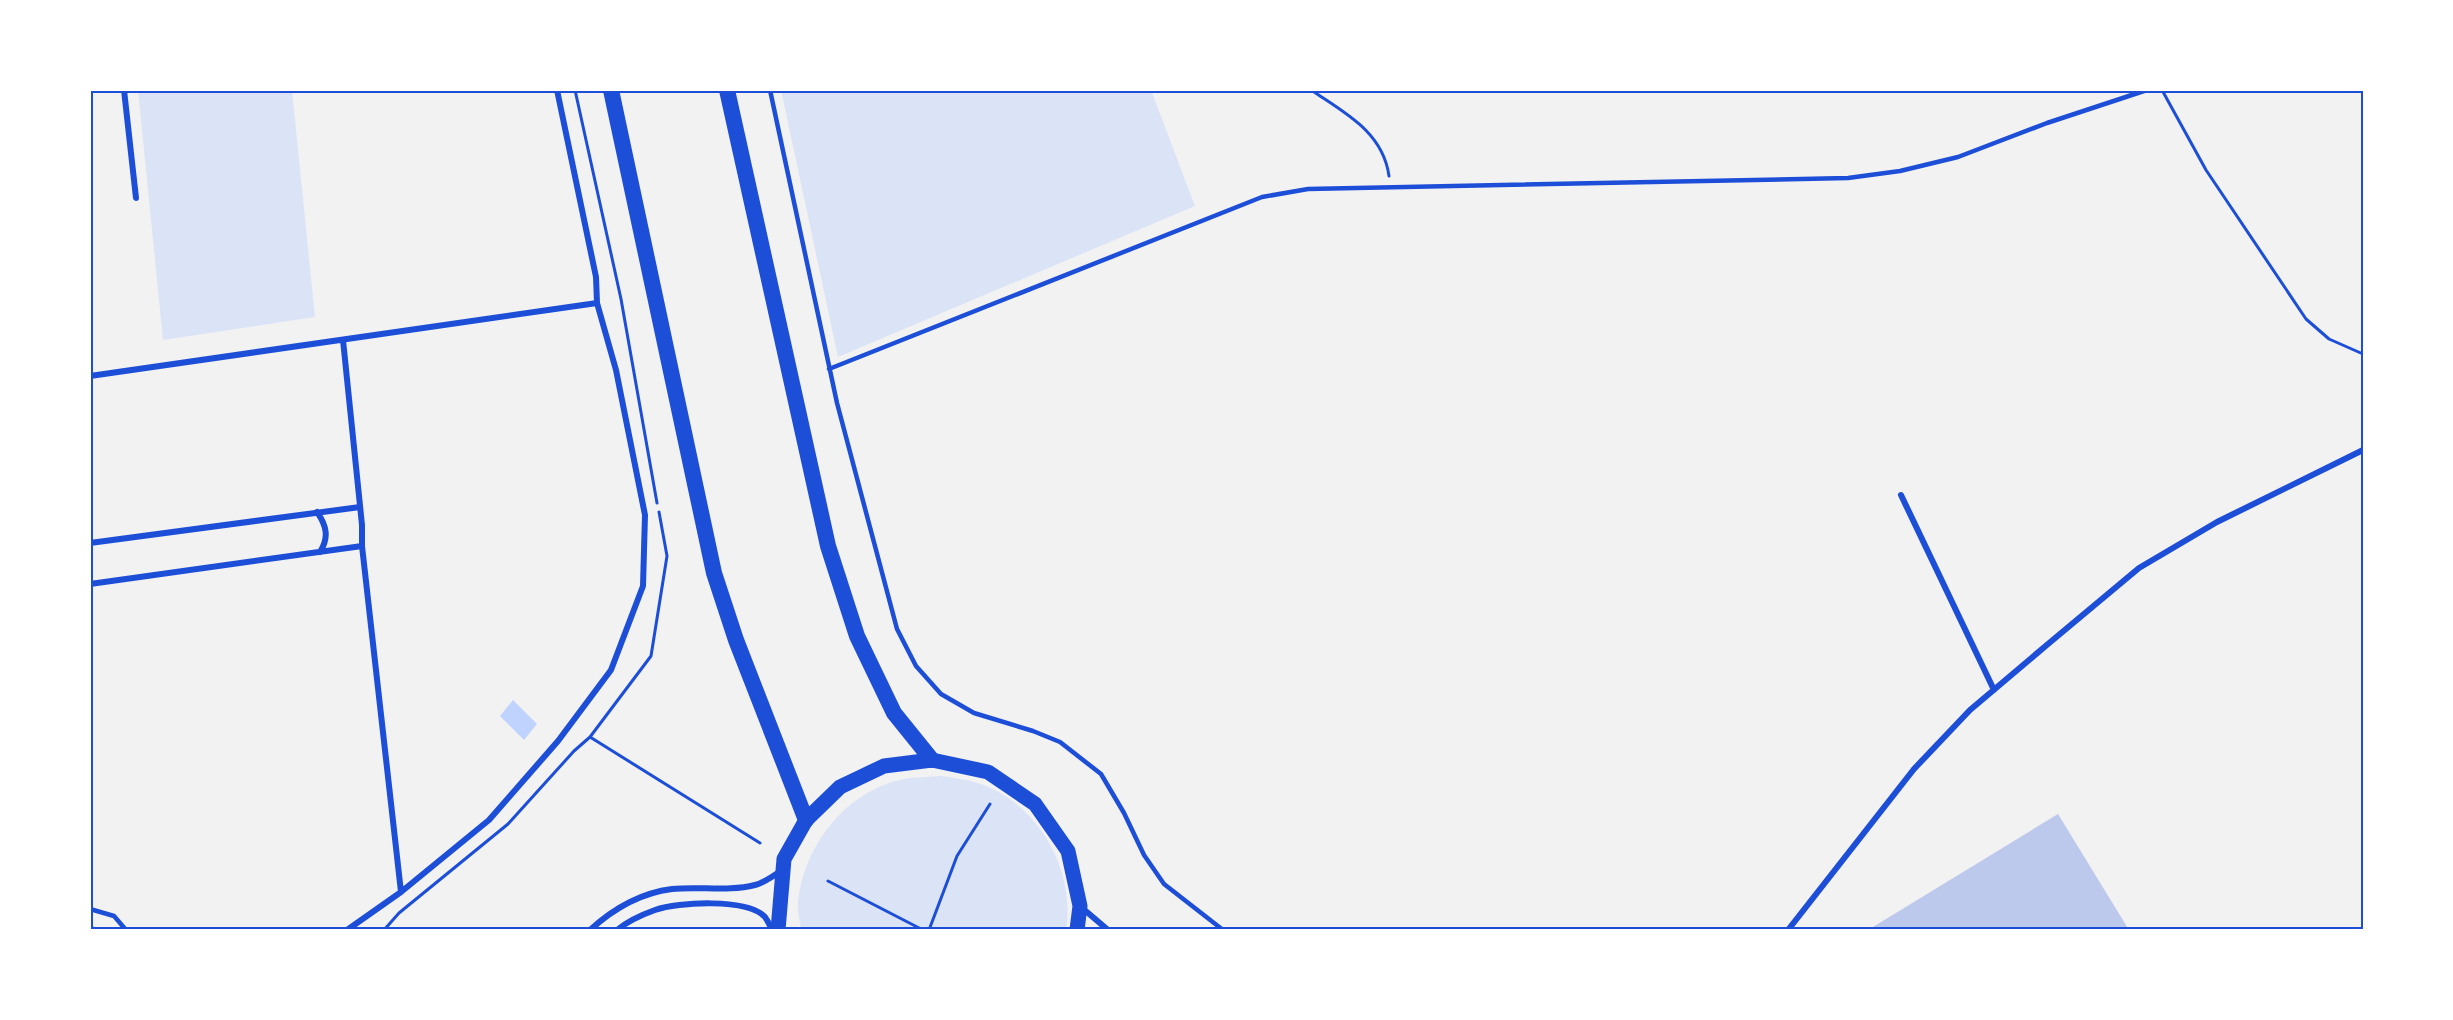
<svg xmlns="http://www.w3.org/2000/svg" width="2453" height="1020" font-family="Montserrat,sans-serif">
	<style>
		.green { fill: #dbe4f7 }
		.water { fill: #bfd3fe }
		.building { fill: #bdc9ec }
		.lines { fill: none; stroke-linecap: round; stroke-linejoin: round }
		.path { stroke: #1d4ed8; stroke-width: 3 }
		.service { stroke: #1d4ed8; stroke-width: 4.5 }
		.minor { stroke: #1d4ed8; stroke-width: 6 }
		.trunk { stroke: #1d4ed8; stroke-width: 15 }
		.motorway { stroke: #1d4ed8; stroke-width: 16 }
		.neatline { fill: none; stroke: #1d4ed8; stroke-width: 2 }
	</style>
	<rect width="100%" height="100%" fill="#f2f2f2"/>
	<path class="green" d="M138 90H292L315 317 163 340Z
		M781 90H1151L1195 206 838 357Z
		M942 776C953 778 964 779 974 782 1036 799 1076 868 1066 930H801C800 921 797 911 798 903 804 843 849 787 910 778 920 777 931 777 942 776Z"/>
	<path class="water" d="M513 700 537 724 524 740 500 716Z"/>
	<path class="building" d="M2058 814 2129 930H1868Z"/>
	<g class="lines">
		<path class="path" d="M575 90 621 299 657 503
			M1311 90C1345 113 1383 132 1389 176
			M2162 90 2206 170 2306 319 2329 339 2363 354
			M590 737 651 656 667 556 659 512
			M828 881 923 930
			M384 930 399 913 508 824 574 751 590 737 760 843
			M929 930 957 856 990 804"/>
		<path class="service" d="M770 90 837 403 897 629 916 666 941 694 974 713 1033 731 1060 742 1101 774 1124 813 1144 855 1164 884 1223 930
			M829 369 1262 197 1308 189 1848 178 1900 171 1958 157 2047 123 2147 90
			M90 909 114 916 126 930"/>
		<path class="minor" d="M124 90 136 198
			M343 340 362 525V546L401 892
			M90 376 597 303
			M1901 495 1994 690
			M317 512C327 526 329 538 320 552
			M90 543 360 507
			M90 584 362 546
			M1081 907 1108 930
			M90 929 94 930
			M347 930 401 892 489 820 558 741 611 670 643 586 645 515 616 370 597 303 596 277 557 90
			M590 930C613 909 640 893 672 889 700 886 728 892 755 885 764 883 772 876 780 872
			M617 930C628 921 641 915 655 910 678 902 747 898 765 917 768 921 770 926 772 930
			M1788 930 1914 769 1970 710 2048 644 2139 568 2217 522 2363 450"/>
		<path class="trunk" d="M778 930 784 859 806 820 840 787 884 766 932 760 988 772 1035 804 1068 851 1080 906 1077 930"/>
		<path class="motorway" d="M611 90 714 573 736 640 806 820
			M727 90 828 546 857 636 894 713 932 760"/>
	</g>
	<rect width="2453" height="1020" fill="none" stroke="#ffffff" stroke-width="183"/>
	<rect x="92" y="92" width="2270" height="836" class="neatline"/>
</svg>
